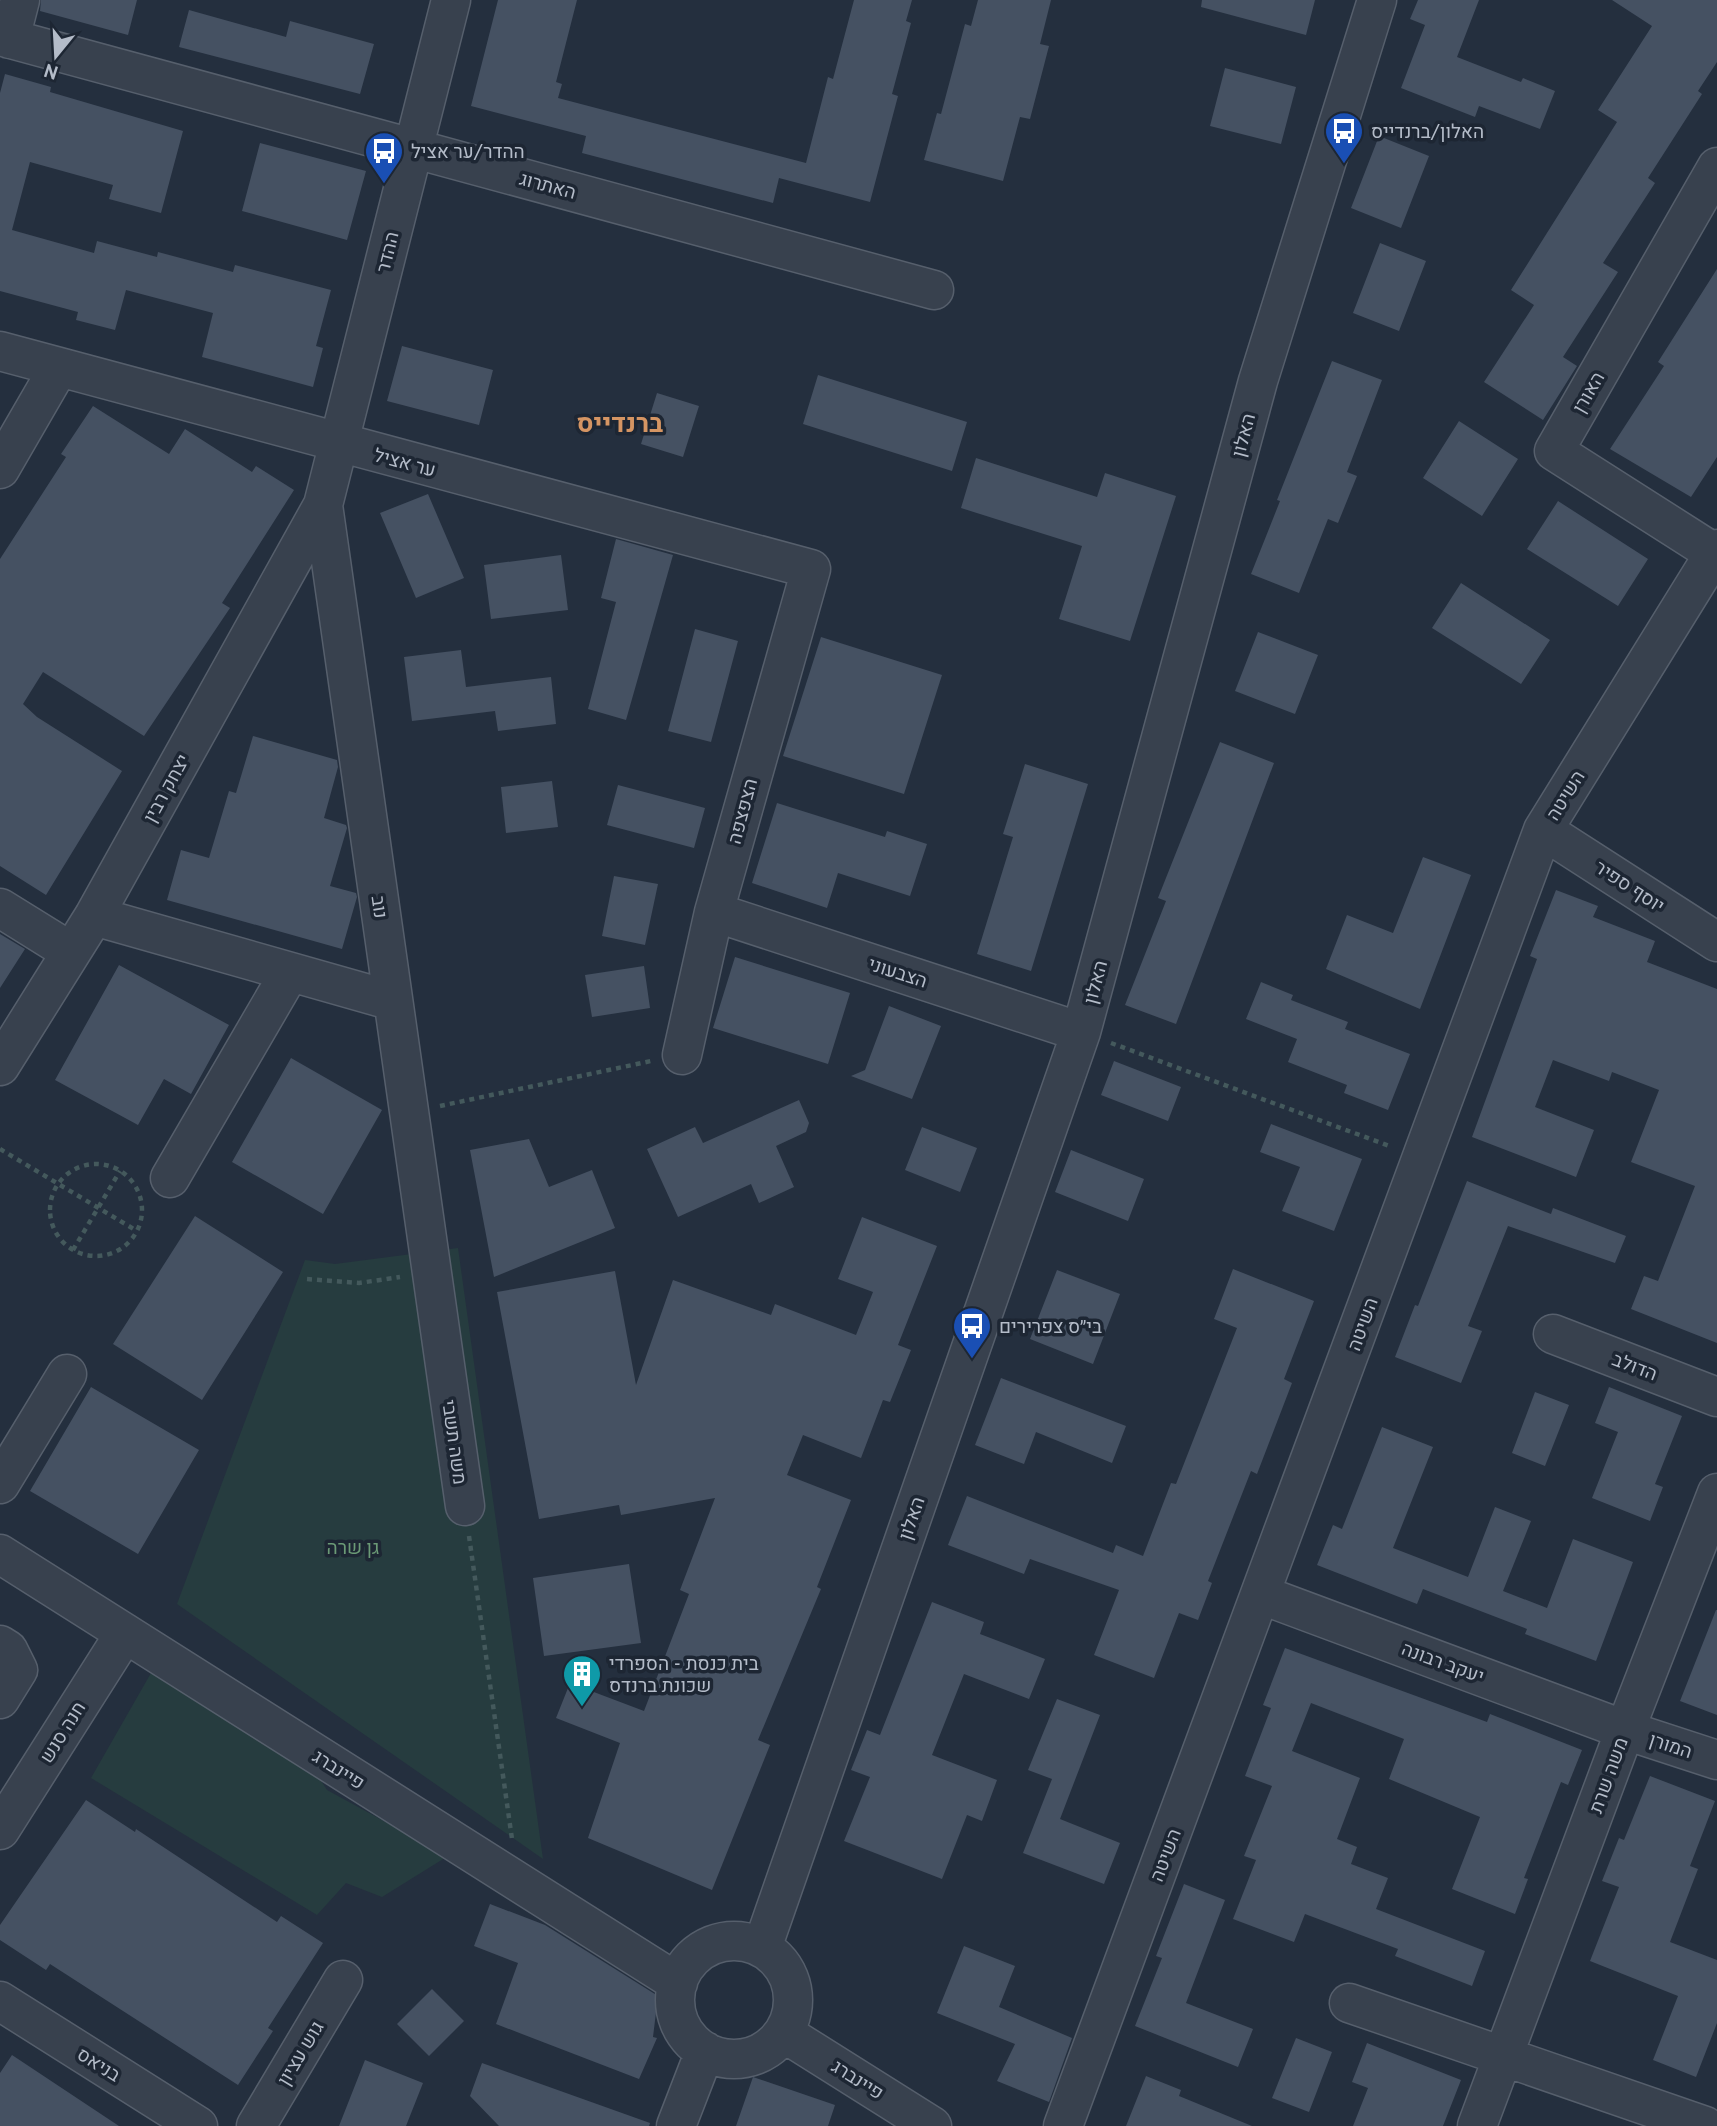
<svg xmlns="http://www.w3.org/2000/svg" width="1717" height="2126" font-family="Overpass,Heebo,sans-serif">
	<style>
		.green { fill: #263c3f }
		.building { fill: #455162 }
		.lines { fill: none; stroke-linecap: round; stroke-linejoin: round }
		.minor-casing { stroke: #565f6c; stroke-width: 41 }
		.path { stroke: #44595c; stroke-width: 4.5; stroke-dasharray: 5 5; stroke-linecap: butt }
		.minor { stroke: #38414e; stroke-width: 38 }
		.labels { text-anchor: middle; stroke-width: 7; stroke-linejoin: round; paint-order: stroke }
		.poi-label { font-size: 19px; fill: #b4bcc9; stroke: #1d2633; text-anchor: start }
		.street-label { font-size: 19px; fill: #b4bcc9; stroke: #1d2633 }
		.park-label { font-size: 19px; fill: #6b9a76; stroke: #1d2633 }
		.district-label { font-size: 26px; font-weight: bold; fill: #d59563; stroke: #1d2633 }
	</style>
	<rect width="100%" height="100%" fill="#242f3e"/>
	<path class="green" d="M458 1248 543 1859 177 1604 305 1260 335 1264Z
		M151 1673 312 1767 327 1790 448 1856 382 1897 346 1883 317 1915 91 1778Z"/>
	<path class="building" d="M41 0H137L128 35 40 11Z
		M498 0H577L556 82 562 84 558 98 806 163 828 77 833 79 854 0H912L906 21 911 23 892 94 898 96 870 202 779 178 773 203 582 153 586 136 471 106Z
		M978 0H1051L1040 44 1049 46 1030 119 1020 117 1003 181 924 160 937 113 941 114 965 24 971 26Z
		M1202 0H1315L1306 35 1201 7Z
		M1418 0H1479L1457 57 1521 82 1523 78 1555 91 1540 129 1479 106 1475 117 1401 88 1425 25 1410 19Z
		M1612 0H1717V62L1698 91 1702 94 1648 178 1655 183 1603 263 1618 272 1563 357 1577 366 1543 420 1484 382 1534 305 1511 290 1617 122 1598 110 1652 26Z
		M189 10 286 37 290 21 374 44 360 94 179 47Z
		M1225 68 1296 87 1281 144 1210 126Z
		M5 74 51 87 50 92 183 131 161 213 109 199 113 185 30 162 12 230 94 253 97 241 157 257 158 252 233 272 235 265 331 290 316 346 323 348 313 387 202 357 213 313 126 290 115 330 76 320 78 312 0 291V93Z
		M1379 136 1429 156 1401 228 1351 208Z
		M260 143 366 171 347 240 242 211Z
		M1380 243 1426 261 1399 331 1353 313Z
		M1717 269V457L1691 497 1610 449 1664 366 1658 362Z
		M402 346 493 370 479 425 387 401Z
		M1332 361 1382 380 1347 472 1357 476 1338 523 1328 519 1299 593 1251 574 1280 501 1277 500Z
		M818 375 967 422 952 471 803 424Z
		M657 393 699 406 683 457 641 444Z
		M93 406 169 454 185 429 252 472 256 466 294 490 222 603 230 608 144 736 43 672 23 704 37 717 122 771 46 895 0 866V559L66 457 61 454Z
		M1459 421 1518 459 1482 516 1423 478Z
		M976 458 1097 497 1105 473 1176 496 1130 641 1059 619 1082 546 961 508Z
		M428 494 464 578 416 598 380 513Z
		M1558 501 1648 559 1618 606 1527 549Z
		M616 539 673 555 626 720 588 709 616 602 601 598Z
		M561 555 568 610 491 619 484 565Z
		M1461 583 1550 640 1521 684 1432 628Z
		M695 629 738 641 711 742 668 731Z
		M1258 632 1318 655 1295 714 1235 691Z
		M821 637 942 675 904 794 783 756Z
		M461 650 466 687 551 677 556 724 498 731 495 711 412 721 404 657Z
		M253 736 337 760 338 767 324 818 346 825 347 828 330 886 356 893 357 897 342 949 167 900 181 850 209 858 229 791 236 793Z
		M1220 742 1274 763 1176 1024 1125 1005 1166 901 1158 898Z
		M1025 764 1088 784 1031 971 977 954 1013 837 1003 834Z
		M552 781 558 827 506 833 501 787Z
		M618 785 705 808 694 848 607 825Z
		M777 803 885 837 887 831 927 844 910 896 838 873 827 908 752 883Z
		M1423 857 1471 875 1420 1009 1326 969 1347 915 1393 933Z
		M614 876 658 884 645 945 602 936Z
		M1556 890 1598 906 1593 917 1655 941 1647 962 1717 989V1343L1631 1309 1644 1276 1658 1281 1695 1186 1631 1162 1659 1090 1612 1072 1609 1081 1553 1060 1535 1107 1594 1130 1576 1177 1472 1137 1537 959 1530 956Z
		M0 934 25 949 0 988Z
		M735 957 850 993 828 1064 713 1028Z
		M119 965 229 1025 191 1094 164 1079 138 1125 55 1080Z
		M644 966 650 1008 592 1017 585 975Z
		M1261 982 1293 995 1291 1000 1348 1022 1345 1029 1410 1054 1388 1110 1344 1093 1347 1085 1288 1062 1297 1039 1246 1019Z
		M889 1006 941 1026 912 1099 851 1076 865 1070Z
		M291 1058 382 1110 323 1214 232 1162Z
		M1114 1061 1181 1087 1168 1121 1101 1095Z
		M799 1100 809 1123 806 1132 776 1146 794 1187 759 1203 751 1184 678 1217 647 1149 695 1127 703 1143Z
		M1271 1124 1362 1159 1334 1231 1282 1211 1300 1167 1260 1152Z
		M922 1127 977 1148 960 1192 905 1170Z
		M529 1139 549 1187 592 1170 615 1228 494 1277 470 1150Z
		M1071 1150 1144 1179 1128 1221 1055 1192Z
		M1467 1181 1551 1214 1553 1208 1626 1236 1615 1263 1508 1226 1468 1326 1482 1331 1461 1383 1395 1357 1415 1305 1418 1306Z
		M195 1216 283 1272 202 1400 113 1344Z
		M862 1217 937 1246 898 1345 911 1350 890 1402 883 1400 861 1458 803 1435 787 1475 851 1500 817 1587 821 1589 758 1740 770 1745 712 1890 588 1838 620 1743 556 1718 570 1683 644 1711 689 1594 680 1590 715 1498 621 1515 619 1505 539 1519 497 1292 615 1271 636 1385 673 1280 771 1315 775 1304 856 1335 873 1292 838 1279Z
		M1233 1269 1314 1301 1284 1379 1292 1383 1257 1474 1251 1471 1208 1581 1212 1583 1198 1620 1179 1613 1154 1678 1094 1655 1119 1590 1030 1559 1024 1574 948 1545 967 1496 1113 1553 1116 1545 1143 1556 1171 1483 1176 1484 1237 1328 1214 1319Z
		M1057 1270 1120 1294 1093 1364 1030 1339Z
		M1001 1378 1126 1426 1112 1463 1036 1432 1024 1464 975 1445Z
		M91 1387 199 1450 138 1554 30 1491Z
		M1609 1387 1682 1416 1655 1484 1663 1487 1650 1521 1592 1498 1618 1432 1595 1423Z
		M1535 1392 1569 1405 1545 1466 1512 1453Z
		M1382 1427 1433 1447 1393 1548 1468 1577 1495 1507 1531 1521 1503 1591 1547 1608 1573 1539 1633 1562 1596 1661 1525 1634 1527 1629 1423 1589 1417 1604 1317 1565 1333 1525 1342 1529Z
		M629 1564 641 1643 544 1656 533 1578Z
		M932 1602 984 1622 980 1634 1045 1659 1029 1699 964 1674 932 1755 997 1780 982 1821 967 1815 942 1879 844 1841 870 1777 851 1770 867 1730 880 1735Z
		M1716 1610H1717V1715L1680 1701Z
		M1285 1648 1487 1722 1490 1714 1582 1750 1568 1785 1561 1782 1524 1878 1528 1879 1515 1914 1452 1889 1480 1817 1389 1779 1404 1739 1311 1703 1292 1751 1360 1778 1337 1839 1357 1847 1351 1864 1388 1878 1376 1909 1485 1951 1472 1986 1395 1956 1398 1949 1305 1914 1294 1942 1233 1919 1256 1860 1244 1856 1272 1786 1245 1776 1271 1708 1263 1705Z
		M1057 1699 1100 1715 1060 1819 1120 1843 1104 1884 1023 1853 1052 1779 1028 1770Z
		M1650 1776 1715 1801 1690 1866 1698 1869 1670 1942 1717 1960V2023L1696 2077 1653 2060 1678 1996 1590 1961 1619 1887 1602 1881 1619 1838 1624 1840Z
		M86 1800 135 1832 136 1829 277 1922 281 1916 323 1943 268 2028 273 2031 238 2085 50 1964 46 1970 0 1940V1925Z
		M1184 1884 1225 1900 1186 2003 1253 2029 1238 2067 1135 2026 1162 1958 1156 1956Z
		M490 1904 545 1925 658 1996 653 2037 657 2038 639 2079 496 2024 518 1963 474 1946Z
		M964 1946 1015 1966 999 2007 1072 2038 1049 2102 997 2081 1015 2044 937 2013Z
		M432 1989 464 2021 429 2056 397 2024Z
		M1296 2038 1332 2052 1309 2112 1272 2098Z
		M1367 2043 1461 2080 1443 2126H1353L1368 2088 1352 2082Z
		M12 2055 119 2126H0V2073Z
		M365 2060 423 2083 406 2126H339Z
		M482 2063 650 2123 649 2126H499L470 2096Z
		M1146 2076 1181 2090 1179 2096 1252 2126H1126Z
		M753 2077 835 2105 828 2126H736Z"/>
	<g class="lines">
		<defs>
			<path id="minor" d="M0 36 934 290
				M10 39 20 0
				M0 351 811 569 714 912 682 1055
				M0 469 59 367
				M323 505 465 1506
				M1714 553 1554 451 1717 167
				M1543 830 1717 942
				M0 908 71 952
				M714 912 1081 1032
				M94 916 393 1001
				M0 1066 94 916 323 505 451 0
				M170 1178 290 972
				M1553 1334 1717 1397
				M0 1484 67 1374
				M0 1554 678 1983
				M1262 1595 1625 1730 1717 1760
				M0 1645 8 1650 18 1670 0 1699
				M0 1830 125 1633
				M675 2000a59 59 0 1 1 118 0a59 59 0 1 1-118 0Z
				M762 1948 1081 1032 1258 381 1377 0
				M0 2001 198 2126
				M1349 2003 1705 2126
				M784 2033 932 2126
				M256 2126 343 1980
				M676 2126 705 2051
				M1063 2126 1543 830 1717 549
				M1477 2126 1625 1730 1717 1493"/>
		</defs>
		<use href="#minor" class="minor-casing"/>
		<path class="path" d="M1111 1043 1392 1147
			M440 1106 651 1061
			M0 1149 137 1231
			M50 1210a46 46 0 1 1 92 0a46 46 0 1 1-92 0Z
			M73 1250 120 1171
			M307 1279 359 1283 400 1277
			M469 1536 512 1839"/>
		<use href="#minor" class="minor"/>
	</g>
	<defs>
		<symbol id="bus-pin" viewBox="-11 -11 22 30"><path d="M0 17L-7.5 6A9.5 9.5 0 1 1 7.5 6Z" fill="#1a4fb4" stroke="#1d2633"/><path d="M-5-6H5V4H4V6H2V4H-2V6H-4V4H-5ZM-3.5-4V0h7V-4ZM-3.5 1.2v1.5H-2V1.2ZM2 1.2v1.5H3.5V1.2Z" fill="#fff"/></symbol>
		<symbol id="building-pin" viewBox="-11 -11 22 30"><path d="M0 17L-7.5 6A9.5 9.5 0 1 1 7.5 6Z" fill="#0f9aa8" stroke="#1d2633"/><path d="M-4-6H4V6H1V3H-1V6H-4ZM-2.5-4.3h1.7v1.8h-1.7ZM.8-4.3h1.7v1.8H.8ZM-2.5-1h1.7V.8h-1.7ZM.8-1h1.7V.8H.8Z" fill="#fff"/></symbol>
	</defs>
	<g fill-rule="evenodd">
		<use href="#bus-pin" x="1322" y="109" width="44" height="60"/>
		<use href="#bus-pin" x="362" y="129" width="44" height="60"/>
		<use href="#bus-pin" x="950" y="1304" width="44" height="60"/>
		<use href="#building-pin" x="560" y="1652" width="44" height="60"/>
	</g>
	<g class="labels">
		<g class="poi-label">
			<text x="1371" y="138">האלון/ברנדייס</text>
			<text x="411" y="158">ההדר/ער אציל</text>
			<text x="999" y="1333">בי״ס צפרירים</text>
			<text x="609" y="1670">בית כנסת - הספרדי<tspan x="609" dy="22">שכונת ברנדס</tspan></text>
		</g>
		<g class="street-label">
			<text transform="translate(548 185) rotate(15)" y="7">האתרוג</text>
			<text transform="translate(387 252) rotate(-76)" y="7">ההדר</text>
			<text transform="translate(1588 392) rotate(-60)" y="7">האורן</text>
			<text transform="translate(1243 435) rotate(-75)" y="7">האלון</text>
			<text transform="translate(405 462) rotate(15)" y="7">ער אציל</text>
			<text transform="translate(166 788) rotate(-61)" y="7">יצחק רבין</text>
			<text transform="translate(1565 795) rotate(-58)" y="7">השיטה</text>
			<text transform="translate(742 811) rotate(-75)" y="7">הצפצפה</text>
			<text transform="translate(1630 886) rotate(33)" y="7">יוסף ספיר</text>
			<text transform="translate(380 907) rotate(82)" y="7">נוב</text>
			<text transform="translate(898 972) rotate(18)" y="7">הצבעוני</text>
			<text transform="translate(1095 982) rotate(-75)" y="7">האלון</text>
			<text transform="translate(1362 1324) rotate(-70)" y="7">השיטה</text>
			<text transform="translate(1635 1366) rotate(21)" y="7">הדולב</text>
			<text transform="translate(455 1442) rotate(82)" y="7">משה תשבי</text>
			<text transform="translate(911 1518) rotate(-71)" y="7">האלון</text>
			<text transform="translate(1443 1662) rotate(20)" y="7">יעקב רבונה</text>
			<text transform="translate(62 1732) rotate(-58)" y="7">חנה סנש</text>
			<text transform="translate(1671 1745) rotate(18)" y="7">המורן</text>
			<text transform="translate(339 1769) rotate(32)" y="7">פיינברג</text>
			<text transform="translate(1608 1775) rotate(-70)" y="7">משה שרת</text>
			<text transform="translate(1165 1855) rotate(-69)" y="7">השיטה</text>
			<text transform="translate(300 2053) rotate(-59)" y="7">גוש עציון</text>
			<text transform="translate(99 2064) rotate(32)" y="7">בניאס</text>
			<text transform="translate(858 2079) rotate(32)" y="7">פיינברג</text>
		</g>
		<g class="park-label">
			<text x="353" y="1554">גן שרה</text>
		</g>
		<g class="district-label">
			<text x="620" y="432">ברנדייס</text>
		</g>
	</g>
	<g transform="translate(56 56) rotate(198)" stroke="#1d2633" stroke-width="5" paint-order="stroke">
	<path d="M0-5L12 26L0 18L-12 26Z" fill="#b4bcc9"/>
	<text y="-10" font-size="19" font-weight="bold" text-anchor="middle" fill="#b4bcc9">N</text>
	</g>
</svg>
